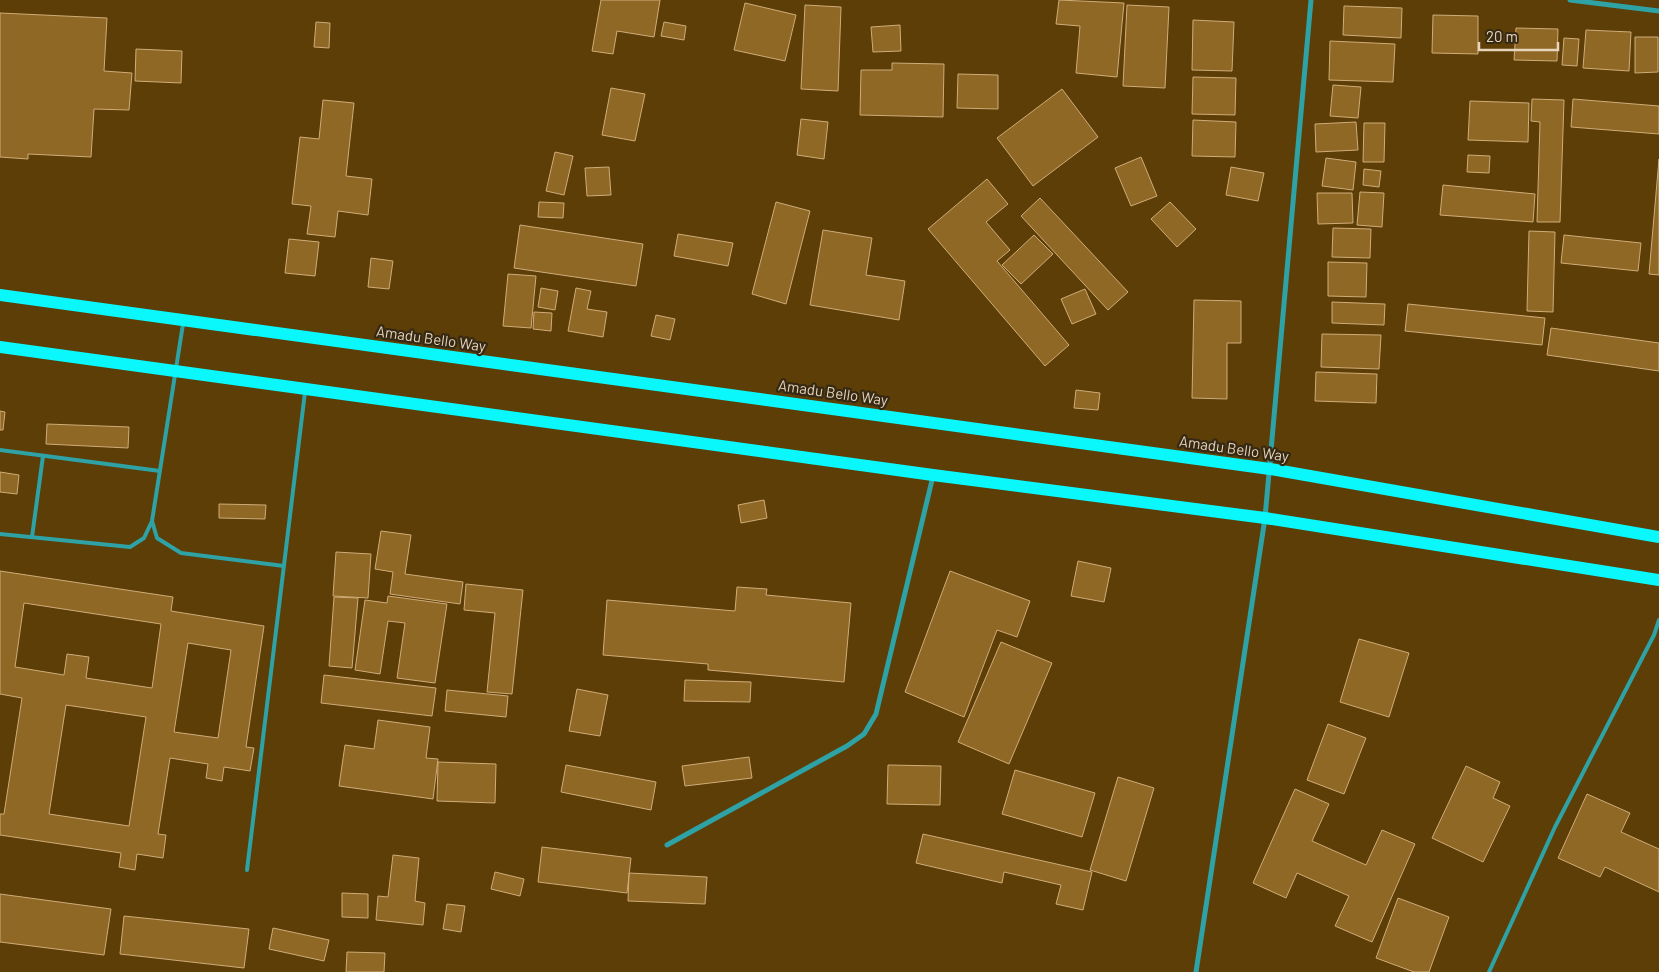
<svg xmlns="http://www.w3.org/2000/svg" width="1659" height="972" font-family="Barlow,sans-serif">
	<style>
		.building { fill: #906825; stroke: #cfac79; fill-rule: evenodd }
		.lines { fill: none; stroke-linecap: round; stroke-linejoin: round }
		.service { stroke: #2ea2a5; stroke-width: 4 }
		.minor { stroke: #2ea2a5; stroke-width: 5 }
		.primary { stroke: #0af7fb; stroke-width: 12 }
		.labels { text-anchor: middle; stroke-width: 4.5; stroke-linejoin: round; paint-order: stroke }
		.street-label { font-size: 15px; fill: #e6d4bb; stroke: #362914 }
	</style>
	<rect width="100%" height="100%" fill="#5c3e06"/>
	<path class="building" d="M601 0H660L654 37 617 31 613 54 592 51Z
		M1059 0 1124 3 1117 77 1076 73 1080 26 1056 24Z
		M745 3 796 15 785 61 734 50Z
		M805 5 841 7 838 91 801 89Z
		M1127 5 1169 7 1165 88 1123 86Z
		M1344 6 1402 8 1401 38 1343 35Z
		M0 13 107 18 104 71 132 73 129 110 94 109 91 157 28 154V159L0 157Z
		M1433 15 1478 16V54L1432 53Z
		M1193 20 1234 22 1232 71 1192 70Z
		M316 22 330 23 329 48 314 47Z
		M664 22 686 26 684 40 661 36Z
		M900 25 901 51 873 52 871 27Z
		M1516 28 1558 29 1557 61 1514 60Z
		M1586 30 1631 32 1629 71 1583 68Z
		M1635 37H1658V72L1635 73Z
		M1564 38 1579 39 1577 66 1562 65Z
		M1330 41 1395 44 1393 82 1329 80Z
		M136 49 182 51 181 83 135 81Z
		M892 63 944 64 943 117 860 115 861 70H892Z
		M958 74 998 75V109L957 108Z
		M1193 77 1236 78 1235 115 1192 114Z
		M1333 85 1361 87 1358 118 1330 116Z
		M611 88 645 94 635 141 602 135Z
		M1062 89 1098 137 1033 186 997 138Z
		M1532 99 1564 100 1560 222H1537L1540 122 1531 121Z
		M1573 99 1659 106V134L1571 127Z
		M323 100 354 103 346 176 372 179 368 215 338 211 335 237 307 234 311 206 292 204 300 137 319 139Z
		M1470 101 1529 103 1528 142 1468 140Z
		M801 119 828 122 824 159 797 155Z
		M1193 120 1236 122 1235 157 1192 156Z
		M1356 122 1358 150 1316 152 1315 124Z
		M1364 123H1385L1384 162H1363Z
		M555 152 573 156 564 195 546 191Z
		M1468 155 1490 156 1489 173 1467 172Z
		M1141 157 1157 196 1131 206 1115 168Z
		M1326 158 1356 162 1353 190 1322 186Z
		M1659 159V275L1649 274Z
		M609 167 611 195 587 196 585 168Z
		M1231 167 1264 173 1258 201 1226 195Z
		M1364 169 1381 171 1379 187 1363 185Z
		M987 179 1008 204 986 222 1010 250 997 261 1069 345 1045 366 928 229Z
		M1443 185 1535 194 1533 222 1440 215Z
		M1360 192 1384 193 1382 227 1357 225Z
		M1317 193H1352L1353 223 1318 224Z
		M1040 198 1128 292 1108 310 1021 216Z
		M539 202 564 203 563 218 538 217Z
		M776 202 810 211 786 304 752 294Z
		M1170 202 1196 229 1177 247 1151 219Z
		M520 225 643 244 636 286 514 268Z
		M1333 228 1371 229 1370 258 1332 257Z
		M823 230 872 238 866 275 905 281 899 320 810 305Z
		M1529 231 1555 232 1553 312 1527 311Z
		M678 234 733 243 728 266 674 256Z
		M1034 235 1053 254 1021 284 1002 265Z
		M1564 235 1641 243 1638 271 1561 263Z
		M289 239 319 242 315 276 285 273Z
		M371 258 393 261 389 289 368 287Z
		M1328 262 1367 263 1366 297 1328 296Z
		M508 274 536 276 531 328 503 326Z
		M541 288 558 291 555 310 538 307Z
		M576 288 591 291 587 309 607 312 603 337 568 331Z
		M1085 289 1096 314 1072 324 1061 299Z
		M1194 300 1241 301V343H1227V399L1192 398Z
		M1332 302 1385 304 1384 325 1332 323Z
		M1408 304 1545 318 1542 345 1405 331Z
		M534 312 552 313 551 331 533 329Z
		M656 315 675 319 670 340 651 336Z
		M1551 328 1659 343V371L1547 355Z
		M1322 334 1381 335 1379 369 1321 367Z
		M1316 372 1377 374 1376 403 1315 401Z
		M1076 390 1100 393 1098 410 1074 408Z
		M0 411 5 412 3 430H0Z
		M47 424 129 427 128 448 46 444Z
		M0 472 19 475 17 494 0 492Z
		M764 500 767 518 741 523 738 505Z
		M219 504 266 505 265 519 219 518Z
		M381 531 411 535 405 574 463 582 460 604 390 594 393 572 375 569Z
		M336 552 371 554 368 598 333 596Z
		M1078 561 1111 568 1104 602 1071 596Z
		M0 571 173 597 171 611 264 626 246 747 254 748 250 771 224 767 222 781 206 778 208 764 170 758 158 834 166 835 163 858 137 854 135 870 119 867 121 853 0 835V814H4L22 698 0 694ZM24 603 161 624 152 688 86 678 89 657 67 654 64 675 15 667ZM188 643 231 650 218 738 174 732ZM66 705 146 717 129 826 49 814Z
		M950 571 1030 601 1017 637 997 630 964 717 905 692Z
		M466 584 523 590 512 694 487 692 495 613 464 610Z
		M737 587 767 589 766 595 851 603 844 682 708 670V664L603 655 607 600 735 611Z
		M388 596 447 604 435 683 397 678 405 623 388 621 380 674 355 670 365 600 387 603Z
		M334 597 358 598 352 668 329 666Z
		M1359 639 1409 653 1389 717 1340 702Z
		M1001 642 1052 663 1009 764 958 742Z
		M324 675 436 688 432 716 321 703Z
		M685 680 751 682 750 702 684 701Z
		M577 689 608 695 600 736 569 731Z
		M447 690 508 696 506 717 445 711Z
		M378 720 430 727 426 758 438 759 433 799 339 786 345 745 374 749Z
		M1328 724 1366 738 1344 794 1307 780Z
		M749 757 752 778 685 786 682 766Z
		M438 762 496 764 495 803 437 801Z
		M566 765 656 782 651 810 561 792Z
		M888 765 941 766 940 805 887 804Z
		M1466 766 1500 782 1493 798 1510 806 1483 862 1432 838Z
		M1015 770 1095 793 1082 837 1002 814Z
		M1118 777 1154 788 1126 881 1090 870Z
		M1295 789 1329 804 1312 841 1366 865 1382 830 1415 844 1372 942 1335 926 1349 896 1297 873 1286 898 1253 883Z
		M1587 794 1630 813 1621 832 1659 849V892L1605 867 1600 877 1558 858Z
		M923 834 1092 872 1083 910 1056 904 1061 885 1004 872 1002 883 916 863Z
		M542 847 631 858 627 893 538 882Z
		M393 855 419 858 415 901 425 903 423 925 376 920 378 896 388 897Z
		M495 872 524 879 520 896 491 889Z
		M629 873 707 877 705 904 628 901Z
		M342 893 368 894V918L342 917Z
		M0 894 111 909 104 955 0 942Z
		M1398 898 1449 917 1429 972H1414L1376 958Z
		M447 904 465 906 461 932 443 929Z
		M124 916 249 929 244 968 120 954Z
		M273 928 329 940 324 961 269 949Z
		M347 952 385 953 384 972H346Z"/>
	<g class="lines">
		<path class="service" d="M0 450 160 471
			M152 521 157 538 181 553 284 566
			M0 534 130 547 144 538 152 521 183 324
			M32 537 43 456
			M247 870 305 392
			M1489 972 1555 827 1654 635 1659 620"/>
		<path class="minor" d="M1570 0 1659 11
			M667 845 847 746 864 734 876 714 933 476
			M1196 972 1265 518 1311 0"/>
		<path class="primary" d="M0 295 1270 469 1659 537
			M0 347 933 475 1265 518 1659 580"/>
	</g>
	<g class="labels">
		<g class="street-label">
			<text transform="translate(431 339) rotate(8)" y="5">Amadu Bello Way</text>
			<text transform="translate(833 393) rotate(8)" y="5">Amadu Bello Way</text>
			<text transform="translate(1234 449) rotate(8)" y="5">Amadu Bello Way</text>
		</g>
	</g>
	<path d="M1479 42v8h79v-8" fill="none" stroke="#e6d4bb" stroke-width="2.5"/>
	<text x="1486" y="42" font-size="15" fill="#e6d4bb" stroke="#362914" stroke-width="4" paint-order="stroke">20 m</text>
</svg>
